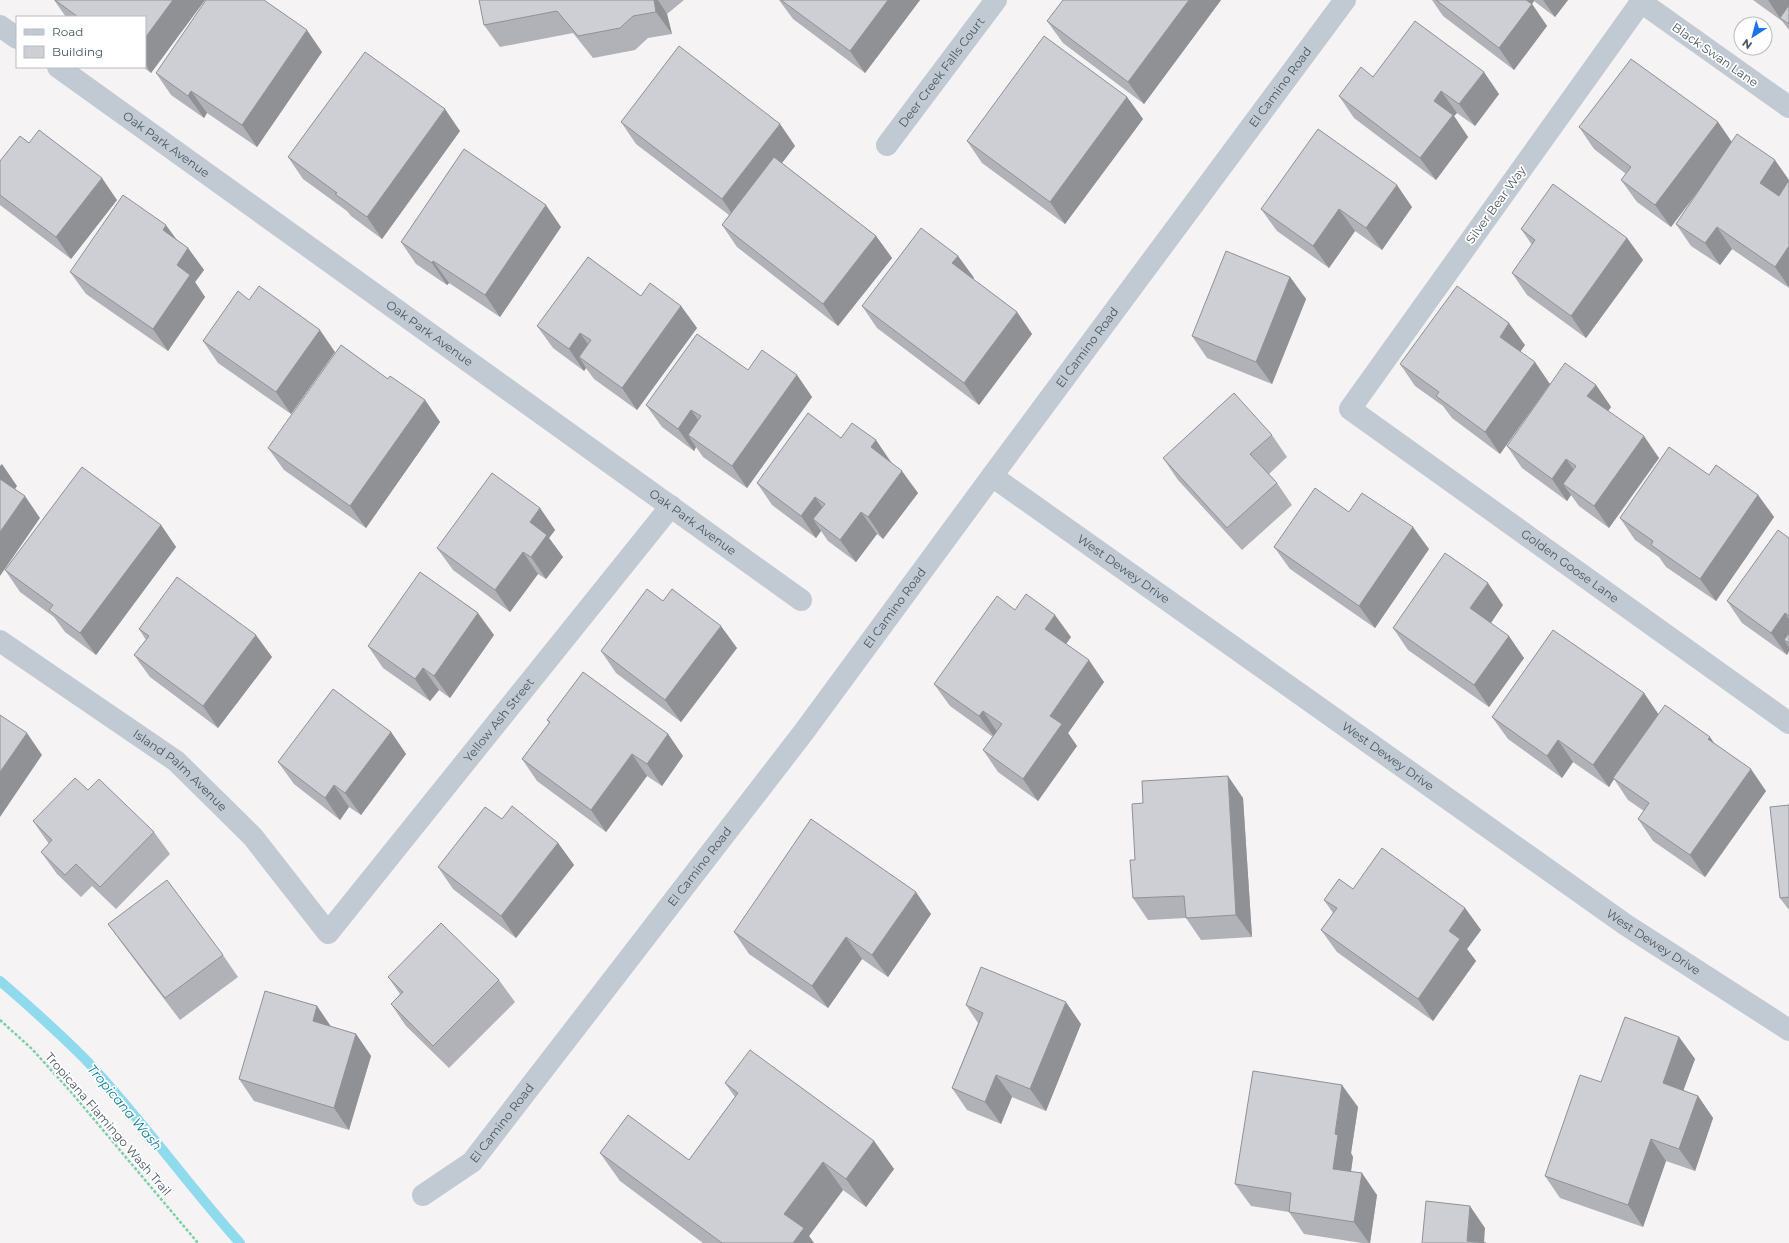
<svg xmlns="http://www.w3.org/2000/svg" width="1789" height="1243" font-family="Montserrat,sans-serif">
	<style>
		.lines { fill: none; stroke-linecap: round; stroke-linejoin: round }
		.stream { stroke: #90daee; stroke-width: 10 }
		.path { stroke: #7ad0a6; stroke-width: 2.5; stroke-dasharray: 3 2; stroke-linecap: butt }
		.street { stroke: #c1cad2; stroke-width: 22 }
		.wall { fill: #b0b2b7 }
		.shaded-wall { fill: #909195 }
		.building { fill: #cdcfd5; stroke: #909195 }
		.labels { text-anchor: middle; stroke-width: 3.5; stroke-linejoin: round; paint-order: stroke }
		.street-label { font-size: 12px; fill: #4a5661; stroke: #fff }
		.water-label { font-size: 13px; font-style: italic; fill: #0c7c9b; stroke: #fff }
	</style>
	<rect width="100%" height="100%" fill="#f5f3f3"/>
	<g class="lines">
		<path class="stream" d="M0 981C29 1006 58 1032 85 1059 140 1117 186 1183 240 1243"/>
		<path class="path" d="M0 1020 32 1049 71 1092 198 1243"/>
		<g class="street">
			<path d="M0 26 17 38"/>
			<path id="s1" d="M58 67 801 600"/>
			<path id="s2" d="M1789 107 1641 2 1350 409 1789 723"/>
			<path id="s3" d="M887 145 996 0"/>
			<path id="s4" d="M992 476 1626 925 1789 1030"/>
			<path id="s5" d="M0 641 176 761 253 837 328 933 671 506"/>
			<path id="s6" d="M423 1195 472 1162 803 733 992 476 1345 0"/>
		</g>
	</g>
	<path class="wall" d="M54 0H205L151 73 143 67H145V17H66Z
		M479 0H684L667 14 672 34 648 38 635 50 593 58 573 33 500 47 484 25Z
		M779 0H920L865 73 793 19Z
		M1221 0 1144 104 1063 43 1047 21Z
		M1432 0H1568L1555 17 1534 1 1532 4 1547 26 1514 70 1443 16Z
		M1753 0H1789V30L1782 21Z
		M322 52 257 147 207 113 204 118 171 95 156 73Z
		M1373 77 1499 94 1475 126 1457 113 1454 116 1468 137 1436 180 1354 118 1339 96Z
		M1127 97 1143 119 1065 224 982 163 967 141Z
		M621 122 780 124 795 146 782 163 876 236 892 258 838 326 737 247 722 225 729 215 636 144Z
		M1718 122 1732 142 1789 180V288L1732 249 1720 265 1691 246 1676 224 1697 193 1671 227 1637 202 1621 180 1626 174 1594 149 1579 127Z
		M460 131 382 239 351 216 347 211 303 179 288 157Z
		M29 143 117 200 71 259 0 205V161Z
		M1412 207 1382 250 1355 231 1329 268 1277 231 1261 209Z
		M561 227 500 317 449 283 447 285 416 264 401 242Z
		M1521 229 1627 238 1643 260 1586 338 1527 295 1512 273 1532 245Z
		M176 239 188 248 204 270 195 282 205 297 168 351 86 294 70 272Z
		M958 256 974 278 973 279 1017 312 1032 334 979 405 877 328 862 306Z
		M1290 277 1306 299 1272 384 1207 358 1192 336Z
		M641 296 681 306 697 328 637 410 594 379 586 368 584 371 553 348 537 326Z
		M249 300 335 352 291 414 218 363 203 341Z
		M1525 345 1520 352 1550 384 1500 454 1452 418 1443 406 1415 386 1400 364Z
		M748 370 797 375 812 397 747 488 703 457 696 447 694 451 662 427 646 405Z
		M388 379 425 400 440 422 366 528 284 470 268 448Z
		M1596 385 1611 407 1608 411 1659 458 1609 528 1579 506 1571 495 1567 501 1522 468 1507 446Z
		M1272 435 1287 457 1269 474 1277 483 1292 505 1242 550 1178 480 1163 458Z
		M841 438 891 462 918 493 883 539 877 534 856 562 828 541 821 531 816 538 772 505 757 483Z
		M1709 475 1758 495 1774 517 1716 601 1666 567 1659 557 1635 540 1620 518Z
		M540 508 555 530 549 538 563 557 546 579 538 574 510 612 453 570 437 548Z
		M1349 512 1429 549 1375 628 1290 569 1274 547Z
		M161 525 176 547 96 655 65 632 54 617 20 592 5 570Z
		M1789 538V651L1787 655 1742 623 1727 601Z
		M663 601 737 648 681 722 616 673 601 651Z
		M1503 605 1491 623 1524 658 1489 707 1408 650 1393 628Z
		M1015 610 1071 637 1066 644 1104 682 1068 733 1077 746 1038 801 998 772 983 750 993 737 950 706 934 684Z
		M139 629 272 657 218 728 150 677 134 655 146 640Z
		M494 635 450 698 439 690 430 701 383 668 368 646Z
		M1644 693 1658 714 1714 743 1766 791 1705 877 1653 841 1638 819 1644 811 1628 800 1614 779 1609 787 1573 762 1562 778 1508 739 1492 717Z
		M547 720 668 734 683 756 662 786 647 776 606 832 537 781 522 759 549 723Z
		M391 732 406 754 361 815 349 807 340 820 294 784 278 762Z
		M88 790 154 832 170 854 116 909 92 886 81 897 57 874 41 852 49 844 33 821Z
		M1243 798 1252 937 1201 940 1186 918 1148 920 1133 898 1135 860Z
		M1789 805V910L1780 898Z
		M502 819 558 843 574 865 516 938 453 889 438 867Z
		M1353 889 1465 908 1481 930 1467 949 1476 961 1433 1021 1337 952 1321 930 1333 913 1324 900Z
		M931 914 888 977 862 959 828 1008 749 954 734 932Z
		M108 924 223 955 238 977 180 1020 124 946Z
		M388 977 499 980 515 1002 449 1068 406 1026 391 1004 400 994Z
		M966 1005 1081 1024 1046 1111 1012 1097 1001 1124 967 1110 952 1088 978 1023Z
		M317 1006 331 1027 356 1034 371 1056 349 1130 254 1101 239 1079Z
		M1679 1037 1695 1059 1683 1090 1698 1096 1713 1118 1695 1171 1666 1161 1643 1227 1560 1198 1545 1176 1601 1082Z
		M725 1083 874 1141 894 1169 866 1207 843 1190 809 1236 814 1243H703L620 1181 600 1153 689 1160 735 1097Z
		M1358 1107 1351 1153 1353 1157 1351 1172 1377 1195 1370 1243H1362L1304 1234 1289 1212 1251 1206 1235 1184Z"/>
	<path class="shaded-wall" d="M173 0H205L151 73 145 64V38Z
		M654 0H658L667 14 672 34 656 12Z
		M888 0H920L865 73 850 51Z
		M1189 0H1221L1144 104 1128 82Z
		M1519 0H1534V1L1532 4 1547 26 1514 70 1499 48Z
		M1543 0H1568L1555 17Z
		M1768 0H1789V11L1780 18 1782 21Z
		M307 30 322 52 257 147 242 125Z
		M1484 72 1499 94 1475 126 1459 104Z
		M191 91 207 113 204 118 188 96Z
		M1441 91 1457 113 1454 116 1468 137 1436 180 1420 158 1434 101Z
		M1127 97 1143 119 1065 224 1050 202Z
		M445 109 460 131 382 239 367 217Z
		M1718 122 1733 144 1671 227 1655 205Z
		M780 124 795 146 737 221 722 199Z
		M1775 160 1789 180 1775 205 1760 183Z
		M102 178 117 200 71 259 56 237Z
		M1397 185 1412 207 1382 250 1366 228Z
		M546 205 561 227 500 317 485 295Z
		M1339 209 1355 231 1329 268 1313 246Z
		M166 225 182 247 163 230Z
		M1717 227 1732 249 1720 265 1705 243Z
		M876 236 892 258 838 326 823 304Z
		M1627 238 1643 260 1586 338 1571 316Z
		M1789 246V287L1775 267Z
		M188 248 204 270 195 282 205 297 168 351 153 329 177 265Z
		M958 256 974 278 967 285 952 263Z
		M433 261 449 283 447 285 432 263Z
		M1290 277 1306 299 1272 384 1256 362Z
		M681 306 697 328 637 410 622 388Z
		M1017 312 1032 334 979 405 964 383Z
		M1509 323 1525 345 1515 359 1500 337Z
		M320 330 335 352 291 414 276 392Z
		M580 333 596 355 579 357 586 368 584 371 569 349Z
		M1535 362 1550 384 1500 454 1485 432Z
		M797 375 812 397 747 488 732 466Z
		M1596 385 1611 407 1603 418 1587 396Z
		M425 400 440 422 366 528 350 506Z
		M691 410 707 432 688 435 696 447 694 451 678 429Z
		M1644 436 1659 458 1609 528 1594 506Z
		M876 440 891 462 886 469 871 447Z
		M1566 459 1582 481 1563 484 1571 495 1567 501 1552 479Z
		M2 464 17 486 10 497 0 483V466Z
		M902 471 918 493 883 539 868 517Z
		M1758 495 1774 517 1716 601 1700 579Z
		M25 496 40 518 0 576V532Z
		M815 497 831 519H813L821 531 816 538 801 516Z
		M540 508 555 530 549 538 563 557 546 579 531 557 530 522Z
		M861 512 877 534 856 562 840 540Z
		M161 525 176 547 96 655 80 633Z
		M1413 527 1429 549 1375 628 1359 606Z
		M523 552 538 574 510 612 495 590Z
		M1488 583 1503 605 1486 630 1470 608Z
		M478 613 494 635 450 698 434 676Z
		M1785 613 1789 619V643L1784 640 1789 647V651L1787 655 1771 633Z
		M1055 615 1071 637 1061 651 1045 629Z
		M721 626 737 648 681 722 665 700Z
		M256 635 272 657 218 728 203 706Z
		M1509 636 1524 658 1489 707 1474 685Z
		M1089 660 1104 682 1068 733 1077 746 1038 801 1023 779 1050 716Z
		M423 668 439 690 430 701 415 679Z
		M1644 693 1659 715 1613 778 1614 779 1609 787 1593 765Z
		M983 711 998 733 995 738 979 716Z
		M391 732 406 754 361 815 345 793Z
		M27 733 42 755 0 817V772Z
		M668 734 683 756 662 786 647 764Z
		M1710 737 1725 759 1708 739Z
		M1558 740 1573 762 1562 778 1547 756Z
		M632 754 647 776 606 832 591 810Z
		M1751 769 1766 791 1705 877 1690 855Z
		M1228 776 1243 798 1252 937 1236 915Z
		M334 785 349 807 340 820 325 798Z
		M558 843 574 865 516 938 501 916Z
		M916 892 931 914 888 977 872 955Z
		M1465 908 1481 930 1467 949 1476 961 1433 1021 1418 999 1449 931Z
		M846 937 862 959 828 1008 812 986Z
		M1066 1002 1081 1024 1046 1111 1030 1089Z
		M317 1006 332 1028 313 1021Z
		M356 1034 371 1056 349 1130 334 1108Z
		M1679 1037 1695 1059 1678 1105 1663 1083Z
		M996 1075 1012 1097 1001 1124 985 1102Z
		M1342 1085 1358 1107 1351 1153 1353 1157 1348 1191 1333 1169 1335 1134Z
		M1698 1096 1713 1118 1695 1171 1679 1149Z
		M1651 1139 1666 1161 1643 1227 1628 1205Z
		M874 1141 894 1169 866 1207 846 1179Z
		M823 1162 843 1190 809 1236 814 1243H793L784 1214Z
		M1362 1173 1377 1195 1370 1243H1369L1354 1222Z
		M1470 1206 1485 1228 1484 1243 1467 1241Z"/>
	<path class="building" d="M55 0H173L145 38V17H78Z
		M206 0H264L307 30 242 125 191 91 188 96 156 73Z
		M479 0H654L656 12 633 16 620 28 578 36 557 11 484 25Z
		M781 0H888L850 51Z
		M1063 0H1189L1128 82 1047 21Z
		M1436 0H1526L1532 4 1499 48Z
		M1789 5V24L1780 18Z
		M1415 21 1484 72 1459 104 1441 91 1434 101 1453 115 1420 158 1339 96 1361 67 1373 77Z
		M1044 36 1127 97 1050 202 967 141Z
		M679 46 780 124 722 199 621 122Z
		M365 52 445 109 367 217 335 194 337 193 288 157Z
		M1631 59 1718 122 1655 205 1621 180 1631 167 1579 127Z
		M1318 129 1397 185 1366 228 1339 209 1313 246 1261 209Z
		M39 130 102 178 56 237 0 195V161L20 136 29 143Z
		M1737 134 1775 160 1760 183 1779 196 1789 180V246L1775 267 1717 227 1705 243 1676 224Z
		M464 149 546 205 485 295 433 261 432 263 401 242Z
		M774 157 876 236 823 304 722 225Z
		M1553 184 1627 238 1571 316 1512 273 1535 240 1521 229Z
		M123 195 166 225 163 230 188 248 177 265 190 275 153 329 70 272Z
		M921 228 958 256 952 263 1017 312 964 383 862 306Z
		M1226 251 1290 277 1256 362 1192 336Z
		M588 257 641 296 650 283 681 306 622 388 579 357 591 340 580 333 569 349 537 326Z
		M259 286 320 330 276 392 203 341 238 291 249 300Z
		M1457 286 1509 323 1500 337 1535 362 1485 432 1436 396 1439 392 1400 364Z
		M697 334 748 370 762 350 797 375 732 466 688 435 701 416 691 410 678 429 646 405Z
		M341 345 388 379 390 376 425 400 350 506 268 448Z
		M1565 363 1596 385 1587 396 1644 436 1594 506 1563 484 1576 466 1566 459 1552 479 1507 446Z
		M1234 393 1272 435 1250 454 1277 483 1227 528 1163 458Z
		M808 413 841 438 852 423 876 440 871 447 902 471 868 517 861 512 840 540 813 519 825 504 815 497 801 516 757 483Z
		M1669 447 1709 475 1716 465 1758 495 1700 579 1651 545 1653 541 1620 518Z
		M82 467 161 525 80 633 49 610 53 605 5 570Z
		M492 473 540 508 530 522 547 535 531 557 523 552 495 590 437 548Z
		M0 479 25 496 0 532Z
		M1315 488 1349 512 1362 493 1413 527 1359 606 1274 547Z
		M1778 530 1789 538V616L1785 613 1771 633 1727 601Z
		M1445 553 1488 583 1470 608 1509 636 1474 685 1393 628Z
		M420 572 478 613 434 676 423 668 415 679 368 646Z
		M177 577 256 635 203 706 134 655 149 636 139 629Z
		M647 589 663 601 672 589 721 626 665 700 601 651Z
		M1026 594 1055 615 1045 629 1089 660 1050 716 1062 724 1023 779 983 750 1002 724 983 711 979 716 934 684 997 596 1015 610Z
		M1553 630 1644 693 1593 765 1558 740 1547 756 1492 717Z
		M1789 633V643L1784 640Z
		M583 672 668 734 647 764 632 754 591 810 522 759 550 722 547 720Z
		M333 689 391 732 345 793 334 785 325 798 278 762Z
		M1665 705 1710 737 1708 739 1751 769 1690 855 1638 819 1649 803 1613 778Z
		M0 715 27 733 0 772Z
		M1228 776 1236 915 1186 918 1184 896 1133 898 1130 860H1135L1132 804 1143 803 1142 781Z
		M75 778 88 790 99 779 154 832 100 887 76 864 65 875 41 852 52 840 33 821Z
		M1789 805V897L1780 898 1770 807Z
		M512 806 558 843 501 916 438 867 485 807 502 819Z
		M811 819 916 892 872 955 846 937 812 986 734 932Z
		M1382 848 1465 908 1449 931 1460 939 1418 999 1321 930 1337 908 1324 900 1339 879 1353 889Z
		M167 880 223 955 165 998 108 924Z
		M441 923 499 980 433 1046 391 1004 403 992 388 977Z
		M981 967 1066 1002 1030 1089 996 1075 985 1102 952 1088 983 1013 966 1005Z
		M265 991 317 1006 313 1021 356 1034 334 1108 239 1079Z
		M1625 1017 1679 1037 1663 1083 1698 1096 1679 1149 1651 1139 1628 1205 1545 1176 1580 1075 1601 1082Z
		M750 1050 874 1141 846 1179 823 1162 784 1214 804 1228 793 1243H722L600 1153 628 1115 689 1160 738 1093 725 1083Z
		M1253 1071 1342 1085 1335 1134 1338 1135 1333 1169 1362 1173 1354 1222 1289 1212 1291 1193 1235 1184Z
		M1426 1201 1470 1206 1467 1241 1486 1243H1422Z"/>
	<g class="labels">
		<g class="street-label">
			<text transform="translate(1715 55) rotate(35)" y="4">Black Swan Lane</text>
			<text dy="4" stroke="none"><textPath href="#s3" startOffset="91">Deer Creek Falls Court</textPath></text>
			<text dy="4" stroke="none"><textPath href="#s6" startOffset="1404">El Camino Road</textPath></text>
			<text dy="4" stroke="none"><textPath href="#s1" startOffset="133">Oak Park Avenue</textPath></text>
			<text transform="translate(1496 205) rotate(-54)" y="4">Silver Bear Way</text>
			<text dy="4" stroke="none"><textPath href="#s1" startOffset="457">Oak Park Avenue</textPath></text>
			<text dy="4" stroke="none"><textPath href="#s6" startOffset="1080">El Camino Road</textPath></text>
			<text dy="4" stroke="none"><textPath href="#s1" startOffset="781">Oak Park Avenue</textPath></text>
			<text dy="4" stroke="none"><textPath href="#s2" startOffset="952">Golden Goose Lane</textPath></text>
			<text dy="4" stroke="none"><textPath href="#s4" startOffset="161">West Dewey Drive</textPath></text>
			<text dy="4" stroke="none"><textPath href="#s6" startOffset="756">El Camino Road</textPath></text>
			<text dy="4" stroke="none"><textPath href="#s5" startOffset="716">Yellow Ash Street</textPath></text>
			<text dy="4" stroke="none"><textPath href="#s4" startOffset="485">West Dewey Drive</textPath></text>
			<text dy="4" stroke="none"><textPath href="#s5" startOffset="222">Island Palm Avenue</textPath></text>
			<text dy="4" stroke="none"><textPath href="#s6" startOffset="432">El Camino Road</textPath></text>
			<text dy="4" stroke="none"><textPath href="#s4" startOffset="809">West Dewey Drive</textPath></text>
			<text dy="4" stroke="none"><textPath href="#s6" startOffset="108">El Camino Road</textPath></text>
			<text transform="translate(108 1124) rotate(49)" y="4">Tropicana Flamingo Wash Trail</text>
		</g>
		<g class="water-label">
			<text transform="translate(125 1107) rotate(50)" y="5">Tropicana Wash</text>
		</g>
	</g>
	<rect x="16" y="16" width="130" height="52" fill="#ffffff" stroke="#b7bbc0"/>
	<rect x="24" y="29" width="20" height="6" fill="#c1cad2" stroke="#b7bbc0"/>
	<text x="52" y="36" font-size="12" fill="#4a5661">Road</text>
	<rect x="24" y="46" width="20" height="12" fill="#cdcfd5" stroke="#b7bbc0"/>
	<text x="52" y="56" font-size="12" fill="#4a5661">Building</text>
	<g transform="translate(1753 36) rotate(216)"><circle r="19" fill="#ffffff" stroke="#b7bbc0"/>
	<path d="M0-3L7 15L0 10L-7 15Z" fill="#1a73e8"/>
	<text y="-6" font-size="11" font-weight="bold" text-anchor="middle" fill="#4a5661">N</text>
	</g>
</svg>
